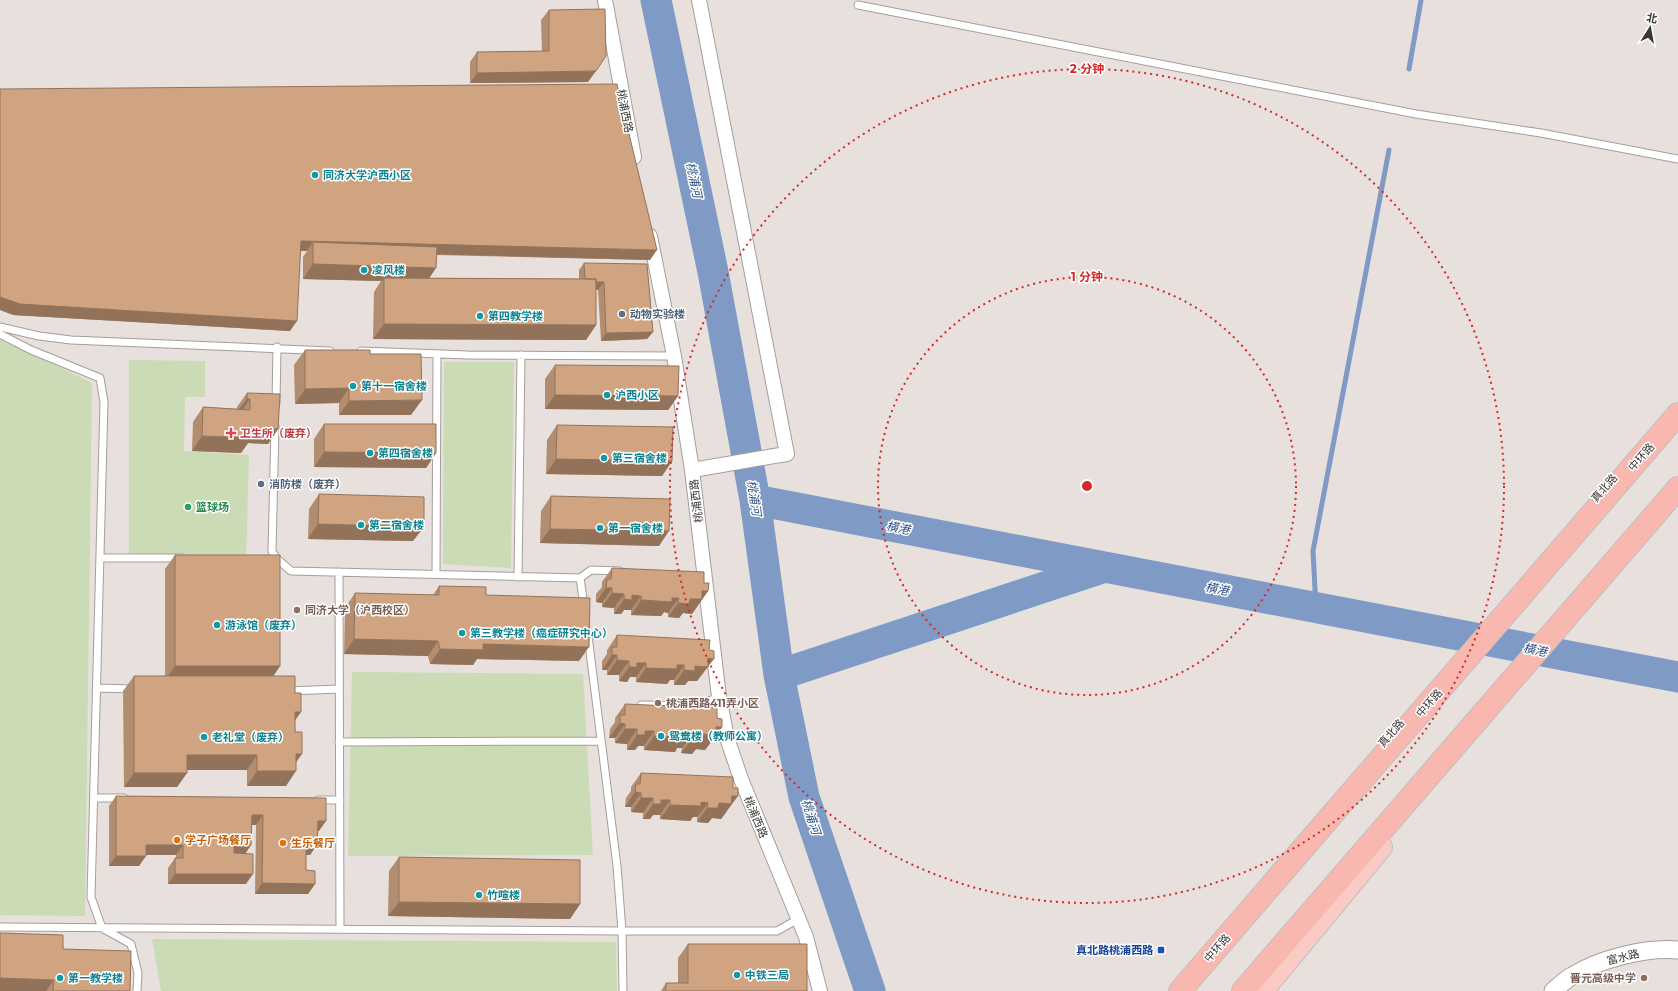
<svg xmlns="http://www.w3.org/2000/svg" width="1678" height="991" font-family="Montserrat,'Noto Sans SC',sans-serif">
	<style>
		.green { fill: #cbdbb5 }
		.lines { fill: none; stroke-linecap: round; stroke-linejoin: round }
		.stream { stroke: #7e9ac5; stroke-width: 5 }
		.river { stroke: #7e9ac5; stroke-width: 31 }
		.service-casing { stroke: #a59e9b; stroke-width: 9 }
		.minor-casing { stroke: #a59e9b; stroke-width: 16 }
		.tertiary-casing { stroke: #a59e9b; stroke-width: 19 }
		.primary-casing { stroke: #c0bfbe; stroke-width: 24 }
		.trunk-casing { stroke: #c0bfbe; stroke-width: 24 }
		.service { stroke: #fff; stroke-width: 7 }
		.minor { stroke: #fff; stroke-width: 14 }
		.tertiary { stroke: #fff; stroke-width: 17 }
		.primary { stroke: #facac4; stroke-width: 22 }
		.trunk { stroke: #f8b8b0; stroke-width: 22 }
		.minor-bridge-casing { stroke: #a59e9b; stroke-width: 16; stroke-linecap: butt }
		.minor-bridge { stroke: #fff; stroke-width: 14 }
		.wall { fill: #b38d6f }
		.shaded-wall { fill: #92735a }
		.building { fill: #d0a481; stroke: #92735a }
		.ring { fill: none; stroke: #d62828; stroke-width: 2; stroke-dasharray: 2 4 }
		.culture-dot { fill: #0f9aa8; stroke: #fff; stroke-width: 1.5 }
		.service-dot { fill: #5c6f8a; stroke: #fff; stroke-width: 1.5 }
		.health-dot { fill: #e0444e; stroke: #fff; stroke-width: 1.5 }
		.leisure-dot { fill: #2e9e5b; stroke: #fff; stroke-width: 1.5 }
		.education-dot { fill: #8d6e63; stroke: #fff; stroke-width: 1.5 }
		.food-dot { fill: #e8710a; stroke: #fff; stroke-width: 1.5 }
		.transit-dot { fill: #1a4fb4; stroke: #fff; stroke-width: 1.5 }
		.labels { text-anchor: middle; stroke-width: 3; stroke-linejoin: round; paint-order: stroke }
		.street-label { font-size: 11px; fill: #393635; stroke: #fff }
		.culture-label { font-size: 11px; font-weight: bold; fill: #0d838f; stroke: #fff; text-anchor: start }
		.service-label { font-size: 11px; font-weight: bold; fill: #4e5e75; stroke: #fff; text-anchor: start }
		.health-label { font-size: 11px; font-weight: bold; fill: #be3a42; stroke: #fff; text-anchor: start }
		.leisure-label { font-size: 11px; font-weight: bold; fill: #27864d; stroke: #fff; text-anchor: start }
		.education-label { font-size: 11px; font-weight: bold; fill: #785e54; stroke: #fff; text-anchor: start }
		.food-label { font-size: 11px; font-weight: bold; fill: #c56008; stroke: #fff; text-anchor: start }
		.transit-label { font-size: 11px; font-weight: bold; fill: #164399; stroke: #fff; text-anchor: end }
		.water-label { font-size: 12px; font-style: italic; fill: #2d528a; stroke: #fff }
		.centre { fill: #d62828; stroke: #fff; stroke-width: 2 }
		.ring-label { font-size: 12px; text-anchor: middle; font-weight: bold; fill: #d62828; stroke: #fff; stroke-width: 3; stroke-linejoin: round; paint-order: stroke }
	</style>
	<rect width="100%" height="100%" fill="#e7e0dc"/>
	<path class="green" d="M0 338 92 383 85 916 0 915Z
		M129 360 205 361V397H185L184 451 249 455 246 561 129 558Z
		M444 362H514L511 568 443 564Z
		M352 672 583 674 593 855 348 856Z
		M152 939 616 942 617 991H161Z"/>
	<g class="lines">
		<path class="stream" d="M1409 69 1421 0
			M1316 608 1313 551 1389 150"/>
		<path class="river" d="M656 0 713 272 755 500 779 675 804 797 870 991
			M755 500 1678 677
			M779 675 1102 568"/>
		<defs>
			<path id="service" d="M858 5 1416 114 1541 133 1678 159
				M0 327 39 336 71 340 330 351
				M0 334 31 350 100 378 104 402 91 897 102 928 131 944 138 973 137 991
				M361 351 468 355 674 356
				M276 403 277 347
				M275 426 272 551 276 558
				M100 558H182
				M272 558H276L291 571 580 578 591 570 620 571
				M339 572 340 929
				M436 574 437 354
				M518 577 521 355
				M580 578 584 606
				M588 636 617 866 622 931H777L793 922
				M97 688 134 689
				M287 691 339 689
				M641 705 697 706 719 697
				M339 742 601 741
				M94 798H124
				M318 800H340
				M0 927 622 931 623 991"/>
			<path id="minor" d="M605 0 634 157
				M699 0 787 454 774 456
				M650 236 674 356 692 470 719 697 727 738 741 779 806 937 820 991
				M692 470 716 466"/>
			<path id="tertiary" d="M1553 991C1559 986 1565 980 1572 976 1600 959 1645 947 1678 950"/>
			<path id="primary" d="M1262 991 1381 847"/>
			<path id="trunk" d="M1180 991 1678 414
				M1243 991 1678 488"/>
		</defs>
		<use href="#service" class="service-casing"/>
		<use href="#minor" class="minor-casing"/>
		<use href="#tertiary" class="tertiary-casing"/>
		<use href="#primary" class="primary-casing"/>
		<use href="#trunk" class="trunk-casing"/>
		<use href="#service" class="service"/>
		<use href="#minor" class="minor"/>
		<use href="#tertiary" class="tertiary"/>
		<use href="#primary" class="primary"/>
		<use href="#trunk" class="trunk"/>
		<defs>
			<path id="minor-bridge" d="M716 466 774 456"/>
		</defs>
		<use href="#minor-bridge" class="minor-bridge-casing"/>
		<use href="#minor-bridge" class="minor-bridge"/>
	</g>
	<path class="wall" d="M549 10 588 82 470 83V62L477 52 542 51 541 20Z
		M0 89 650 260 436 255 429 278 579 279V270L584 263 653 332 647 339 601 341 598 290H596V325L586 340 373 339 374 292 381 281 303 279V257L307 251H301L290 331 13 315Z
		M305 350 370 354 411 415H339V403L295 404 294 365Z
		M555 365 678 396 668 410 545 409V379Z
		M247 393 278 429 268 444 248 443 241 453 192 451 193 422 203 407 237 409V407Z
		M324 424 436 453 426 468 314 467V439Z
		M557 425 672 461 662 476 546 474 547 440Z
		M319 494 413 541 308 539 309 509Z
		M551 496 659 546 540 543 541 511Z
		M175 555 280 666 273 676 295 721 296 763 286 786H247V770H187V773L177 787H124L123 691 134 676H165V569Z
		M612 568 704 583 708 591 692 614 683 613 679 618 668 617V613L664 612 661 616 631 615V610H624L621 614H614V608L602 607V603L596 602V594L602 587V582Z
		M439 586 486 595 579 661 477 659 473 665 430 664 428 656 344 654 345 608 355 593 433 595Z
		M617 635 704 674 703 673 697 681H688L685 685H674V680H670L667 684 636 682V677H630L627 682 619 681V675H607V670H602V661L607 654V650Z
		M625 704 717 718 722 727 712 742H711L705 750 696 749 692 754 681 753 682 748H677L675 752 644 750V746H638L635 750H627V744L615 743V738H609L610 729 615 722V718Z
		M641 773 727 811 721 819 712 818 708 823 697 822V817H693L690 821 660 819V815H653L650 819H643V813L631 812V807H625L626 798 631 791V787Z
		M116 796 326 798 319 831H318L317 845 310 855H306V870L315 884 308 894H255L256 825H252L251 845 245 854 246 884H168V868L175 858H176V855H146L139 866H109V806Z
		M399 857 580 904 570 919 388 916 389 871Z
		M688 944 807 991H661L666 983H678V958Z
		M63 949 130 991H0Z"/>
	<path class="shaded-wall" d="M596 71 588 82 470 83 477 73Z
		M301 241 657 250 650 260 313 251V242L307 251H294Z
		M313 264 436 268 426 283 384 278 381 281 303 279Z
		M585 281 604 282 598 290 580 289Z
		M0 297 297 321 290 331 13 315 0 310Z
		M384 324 596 325 586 340 373 339Z
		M653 332 647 339 601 341 606 333Z
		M349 388 339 403 295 404 305 389Z
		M555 395 678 396 668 410 545 409Z
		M247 399H250L240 413H236Z
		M422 400 411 415H339L349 401Z
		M252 428 278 429 268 444 248 443 241 453 192 451 202 436Z
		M324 452 436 453 426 468 314 467Z
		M556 459 672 461 662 476 546 474Z
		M318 524 424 527 413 541 308 539Z
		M550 529 669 531 659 546 540 543Z
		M606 588H612L602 603 596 602Z
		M702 591H708L692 614 683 613 679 618 668 617 678 603Z
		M612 593 624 594 614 608 602 607Z
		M632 595 641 596 631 610H624L621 614H614L624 599Z
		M672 598H679L668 613 664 612 661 616 631 615 641 600Z
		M354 639 438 641 428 656 344 654Z
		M483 644 589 647 579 661 477 659 473 665 430 664 440 649Z
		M612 655H617L607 670H602Z
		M708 658 714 659 697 681H688L685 685H674L684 670Z
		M617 660 629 661 619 675H607Z
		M637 663H646L636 677H630L627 682 619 681 629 667Z
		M677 665H684L674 680H670L667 684 636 682 646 668Z
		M175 666H280L270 681 165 680Z
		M295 712H301L291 726Z
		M620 723 625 724 615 738H609Z
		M716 727H722L712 742H711L705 750 696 749 692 754 681 753 692 739Z
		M625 729H637L627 744 615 743Z
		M645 731H654L644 746H638L635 750H627L637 735Z
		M685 733 692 734 682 748H677L675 752 644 750 654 736Z
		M296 754H302L292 768Z
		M187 755H257L247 770H177Z
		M257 771H296L286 786H247Z
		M134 773H187L177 787H124Z
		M635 792 641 793 631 807H625Z
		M732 796H738L721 819 712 818 708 823 697 822 707 808 719 803Z
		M641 798H653L643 813 631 812Z
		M661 800H670L660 815H653L650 819H643L653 804Z
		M701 802 708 803 697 817H693L690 821 660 819 670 805Z
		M252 815H263L256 825H245Z
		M318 821H326L319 831H310Z
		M146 845H183L176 855H139Z
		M234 845H251L244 855H227Z
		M306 845H317L310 855H299Z
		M116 856H146L139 866H109Z
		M175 874H253L246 884H168Z
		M262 883 315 884 308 894H255Z
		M399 902 580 904 570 919 388 916Z
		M0 978 54 980 46 991H0Z"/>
	<path class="building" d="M605 9 606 56 596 71 477 73V52L549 51V10Z
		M617 84 657 250 301 241 297 321 20 304 0 297V89Z
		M313 242 437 247 436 268 313 264Z
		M584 263 647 264 653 332 606 333 604 282H596V279H585Z
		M384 278 596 279V325L384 324Z
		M305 350H370V354H421L422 400 349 401V388L305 389Z
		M555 365 679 366 678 396 555 395Z
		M247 393 280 394 278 429 252 428V438L202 436 203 407 250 410V399H247Z
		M324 424H436V453L324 452Z
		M557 425 673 427 672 461 556 459Z
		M319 494 424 497V527L318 524Z
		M551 496 670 499 669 531 550 529Z
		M175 555H280V666H175Z
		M612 568 704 572V583H709L708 591H702V599H690L689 604 678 603 679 598H672V602L641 600V596L632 595V600L624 599V594L612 593V588H606L607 579H611Z
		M439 586 486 587V595L590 598 589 647 483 644V650L440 649 438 641 354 639 355 593 439 595Z
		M617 635 710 640 709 650 714 651V659L708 658V667L695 666V671L684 670V665H677V669L646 668V663H637V667H629V661L617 660V655H612V647H617Z
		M134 676H295V693H301V712H295V732H302V754H296V771H257V755H187V773H134Z
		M625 704 717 708V718L722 719V727H716L715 735 703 734V739H692V734L685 733V737L654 736V731H645V735H637V729H625V724L620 723V715H625Z
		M641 773 733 777V788H738V796H732L731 804 719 803 718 808H707L708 803 701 802V806L670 805V800H661V804H653V798H641V793L635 792 636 784H640Z
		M116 796 326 798V821H318L317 845H306V870L315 871V884L262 883 263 815H252L251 845H234V853L253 854V874H175V858H183V845H146V856H116Z
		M399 857 580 860V904L399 902Z
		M0 933 63 935V949L131 951 130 991H53L54 980 0 978Z
		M688 944H807V991H666V983H688Z"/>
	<g class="ring">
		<circle cx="1087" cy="486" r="209"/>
		<circle cx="1087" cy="486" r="417"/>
	</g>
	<g class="culture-dot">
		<circle cx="315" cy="175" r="4"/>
		<circle cx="364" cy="270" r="4"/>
		<circle cx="480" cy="316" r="4"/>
		<circle cx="353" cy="386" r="4"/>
		<circle cx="607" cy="395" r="4"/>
		<circle cx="370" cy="453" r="4"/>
		<circle cx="604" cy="458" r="4"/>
		<circle cx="361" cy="525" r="4"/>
		<circle cx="600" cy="528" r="4"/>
		<circle cx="217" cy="625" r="4"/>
		<circle cx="462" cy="633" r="4"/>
		<circle cx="661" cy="736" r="4"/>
		<circle cx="204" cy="737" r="4"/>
		<circle cx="479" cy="895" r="4"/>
		<circle cx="737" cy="975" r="4"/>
		<circle cx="60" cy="978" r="4"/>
	</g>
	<g class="service-dot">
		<circle cx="622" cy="314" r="4"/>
		<circle cx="261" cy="484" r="4"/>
	</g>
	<path class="health-dot" d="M229 427h4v4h4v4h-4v4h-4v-4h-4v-4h4z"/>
	<circle class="leisure-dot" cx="188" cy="507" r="4"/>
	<g class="education-dot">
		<circle cx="297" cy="610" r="4"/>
		<circle cx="658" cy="703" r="4"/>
		<circle cx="1644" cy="978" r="4"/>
	</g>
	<g class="food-dot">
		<circle cx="177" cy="840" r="4"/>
		<circle cx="283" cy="843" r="4"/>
	</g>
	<rect class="transit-dot" x="1157" y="946" width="8" height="8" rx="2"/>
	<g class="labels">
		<g class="street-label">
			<text transform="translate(625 111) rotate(79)" y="4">桃浦西路</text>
			<text transform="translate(1641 457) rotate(-49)" y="4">中环路</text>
			<text transform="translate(1604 488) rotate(-49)" y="4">真北路</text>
			<text transform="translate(696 501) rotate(-97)" y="4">桃浦西路</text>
			<text transform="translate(1429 703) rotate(-49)" y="4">中环路</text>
			<text transform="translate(1391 733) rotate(-49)" y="4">真北路</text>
			<text transform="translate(756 817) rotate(67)" y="4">桃浦西路</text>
			<text transform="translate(1217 948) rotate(-49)" y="4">中环路</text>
			<text transform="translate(1623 957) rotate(-14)" y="4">富水路</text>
		</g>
		<g class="culture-label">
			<text x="323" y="179">同济大学沪西小区</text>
			<text x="372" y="274">凌风楼</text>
			<text x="488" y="320">第四教学楼</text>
			<text x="361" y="390">第十一宿舍楼</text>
			<text x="615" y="399">沪西小区</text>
			<text x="378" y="457">第四宿舍楼</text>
			<text x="612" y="462">第三宿舍楼</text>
			<text x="369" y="529">第二宿舍楼</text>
			<text x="608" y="532">第一宿舍楼</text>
			<text x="225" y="629">游泳馆（废弃）</text>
			<text x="470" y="637">第三教学楼（癌症研究中心）</text>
			<text x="669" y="740">鸳鸯楼（教师公寓）</text>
			<text x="212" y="741">老礼堂（废弃）</text>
			<text x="487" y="899">竹喧楼</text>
			<text x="745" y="979">中铁三局</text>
			<text x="68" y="982">第一教学楼</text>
		</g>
		<g class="service-label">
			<text x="630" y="318">动物实验楼</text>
			<text x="269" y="488">消防楼（废弃）</text>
		</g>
		<g class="health-label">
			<text x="240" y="437">卫生所（废弃）</text>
		</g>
		<g class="leisure-label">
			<text x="196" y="511">篮球场</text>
		</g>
		<g class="education-label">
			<text x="305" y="614">同济大学（沪西校区）</text>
			<text x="666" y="707">桃浦西路411弄小区</text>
			<text x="1636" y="982" text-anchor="end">晋元高级中学</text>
		</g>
		<g class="food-label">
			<text x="185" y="844">学子广场餐厅</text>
			<text x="291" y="847">生乐餐厅</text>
		</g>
		<g class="transit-label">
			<text x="1153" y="954">真北路桃浦西路</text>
		</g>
		<g class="water-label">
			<text transform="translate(694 180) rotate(78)" y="4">桃浦河</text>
			<text transform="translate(754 498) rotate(81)" y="4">桃浦河</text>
			<text transform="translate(898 528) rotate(11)" y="4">横港</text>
			<text transform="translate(1217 589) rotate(11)" y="4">横港</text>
			<text transform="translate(1535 650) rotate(11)" y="4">横港</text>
			<text transform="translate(811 817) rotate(72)" y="4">桃浦河</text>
		</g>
	</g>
	<circle cx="1087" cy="486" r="6" class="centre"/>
	<g class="ring-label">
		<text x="1087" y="73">2 分钟</text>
		<text x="1087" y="281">1 分钟</text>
	</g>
	<g transform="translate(1650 28) rotate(11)" stroke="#ffffff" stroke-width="3" paint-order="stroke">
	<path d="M0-3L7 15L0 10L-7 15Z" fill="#393635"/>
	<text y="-6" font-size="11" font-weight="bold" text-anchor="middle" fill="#393635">北</text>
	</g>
</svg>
